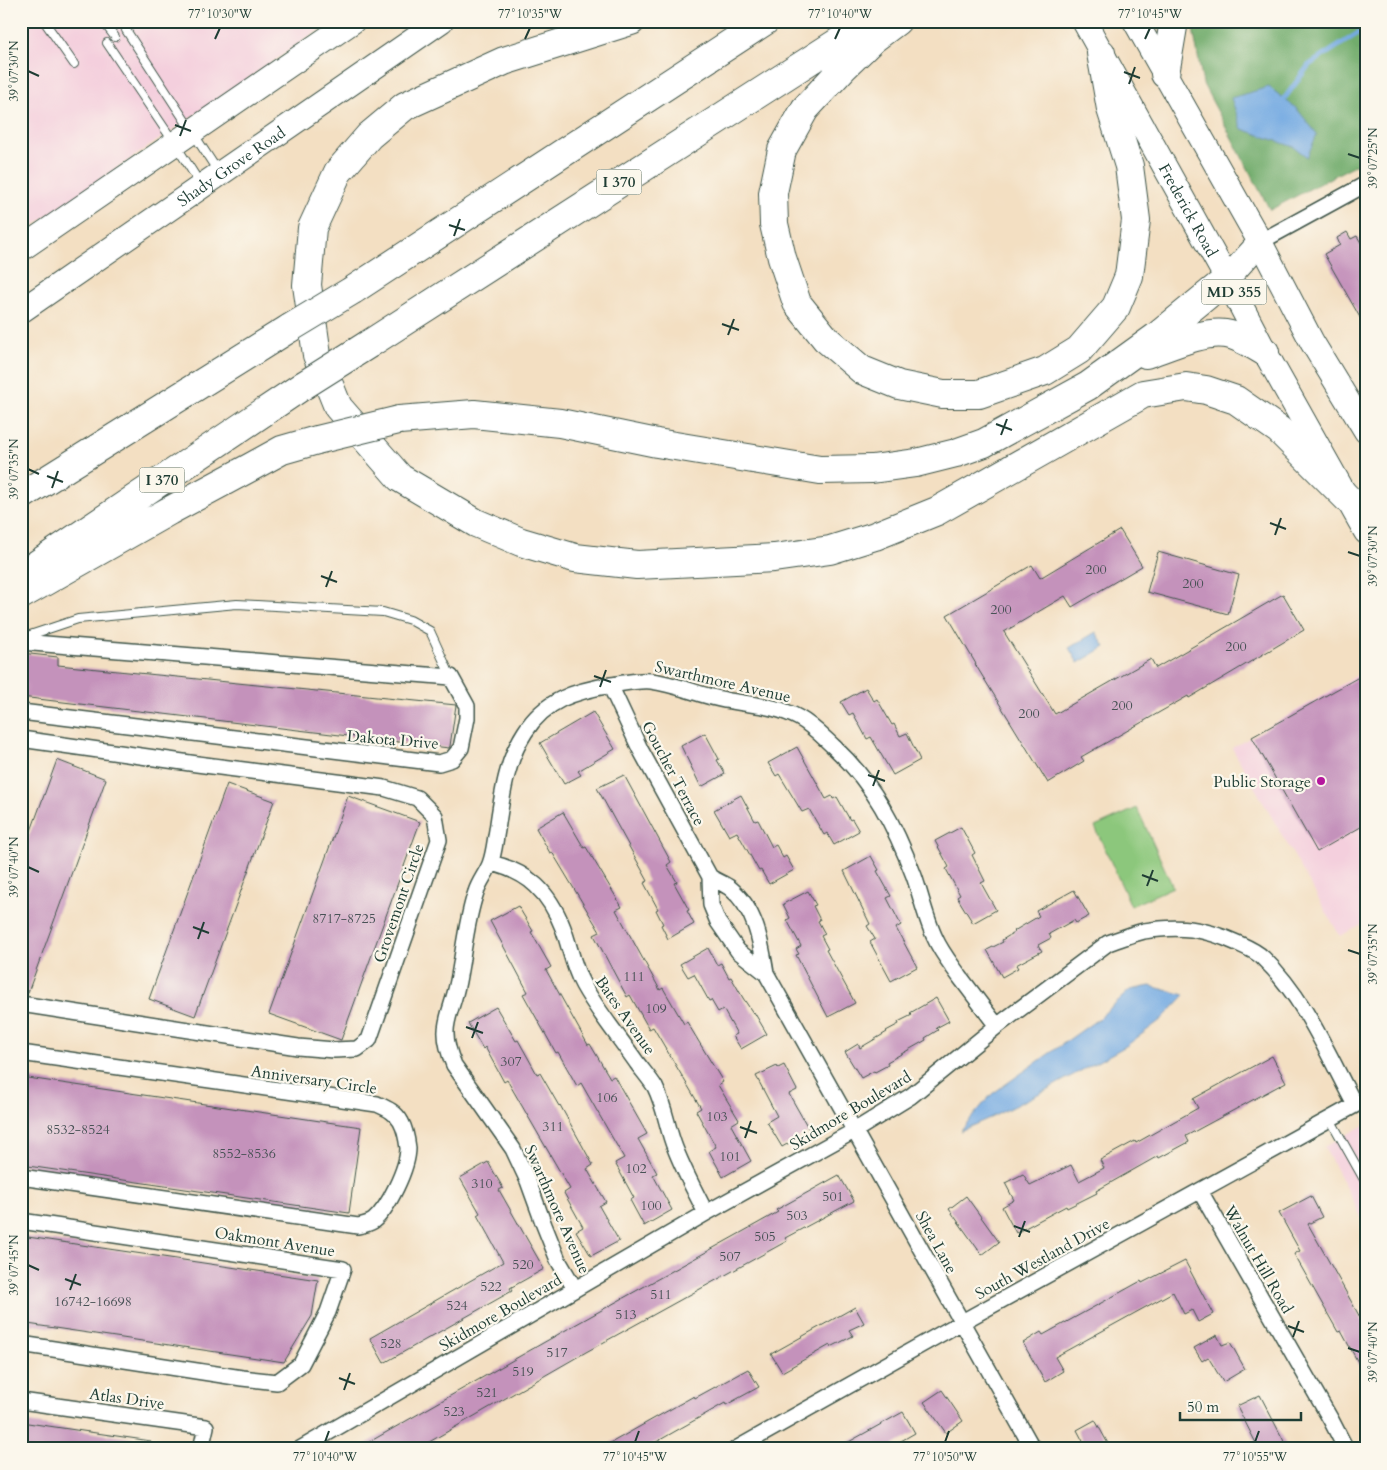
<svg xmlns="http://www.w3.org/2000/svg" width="1387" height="1470" font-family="Cardo,serif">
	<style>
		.built { fill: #f4cfdd }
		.green { fill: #8cc77c; stroke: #568258 }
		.forest { fill: #71ac6c; stroke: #487450 }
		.water { fill: #74aae2; stroke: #4a748b }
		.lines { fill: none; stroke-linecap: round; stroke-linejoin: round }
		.stream { stroke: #74aae2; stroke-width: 5 }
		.building { fill: #c492bb }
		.lane-casing { stroke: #3f5549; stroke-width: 10 }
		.street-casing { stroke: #3f5549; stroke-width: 18 }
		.primary-casing { stroke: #3f5549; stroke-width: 26 }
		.highway-casing { stroke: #3f5549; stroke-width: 30 }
		.lane { stroke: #fff; stroke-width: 8 }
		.street { stroke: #fff; stroke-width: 15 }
		.primary { stroke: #fff; stroke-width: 24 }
		.highway { stroke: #fff; stroke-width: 28 }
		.highway-bridge-casing { stroke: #3f5549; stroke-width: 30; stroke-linecap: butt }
		.highway-bridge { stroke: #fff; stroke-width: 28 }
		.ticks { fill: none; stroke: #1f3d34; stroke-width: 2 }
		.poi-dot { fill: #b5179e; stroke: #fbf7ec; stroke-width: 2 }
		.labels { text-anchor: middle; stroke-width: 4.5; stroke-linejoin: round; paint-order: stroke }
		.number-label { font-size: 14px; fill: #485256 }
		.shield { fill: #fbf7ec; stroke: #61756b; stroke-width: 1 }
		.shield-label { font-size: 15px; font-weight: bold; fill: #1f3d34 }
		.street-label { font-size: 16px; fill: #1f3d34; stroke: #fbf7ec }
		.poi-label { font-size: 16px; fill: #1f3d34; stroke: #fbf7ec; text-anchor: end }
		.neatline { fill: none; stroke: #1f3d34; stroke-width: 2 }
		.ticks-label { font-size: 12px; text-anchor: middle; fill: #1f3d34 }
	</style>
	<rect width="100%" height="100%" fill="#fbf7ec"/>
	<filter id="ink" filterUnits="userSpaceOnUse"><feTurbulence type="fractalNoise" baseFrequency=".02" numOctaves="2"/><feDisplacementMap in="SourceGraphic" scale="10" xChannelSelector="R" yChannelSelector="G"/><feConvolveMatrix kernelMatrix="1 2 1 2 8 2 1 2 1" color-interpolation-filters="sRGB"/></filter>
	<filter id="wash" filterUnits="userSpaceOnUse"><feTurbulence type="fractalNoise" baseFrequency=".0096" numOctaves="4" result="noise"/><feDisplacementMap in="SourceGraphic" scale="20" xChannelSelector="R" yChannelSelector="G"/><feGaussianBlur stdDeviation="1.12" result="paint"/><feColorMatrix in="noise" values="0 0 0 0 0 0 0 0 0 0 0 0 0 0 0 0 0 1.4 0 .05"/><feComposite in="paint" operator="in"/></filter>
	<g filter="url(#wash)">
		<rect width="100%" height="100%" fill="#f3dfc2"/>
		<path class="built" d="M21 21H332L21 234Z
			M1366 670V922L1340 936 1232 748Z
			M1366 1124V1226L1324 1147Z"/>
		<path class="green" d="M1137 808 1173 887 1131 906 1095 827Z"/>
		<path class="forest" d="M1195 21H1366V159L1270 210 1203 84 1193 29Z"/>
		<path class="water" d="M1269 87 1297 109 1317 134 1307 157 1294 147 1242 129 1231 98Z
			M1096 632 1105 647 1078 663 1069 648Z
			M1150 986 1185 995 1162 1019 1126 1046 1046 1090 992 1117 960 1131 992 1094 1098 1019 1130 990Z"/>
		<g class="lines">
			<path class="stream" d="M1284 99 1309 65 1366 28"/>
		</g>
		<g id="blocks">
			<path class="building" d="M1347 232 1351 239 1357 236 1366 251V328L1324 254 1340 245 1337 238Z
				M1120 530 1142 566 1072 607 1065 596 1004 632 1055 714 1151 659 1156 668 1283 594 1304 630 1189 698 1188 696 1081 757 1084 761 1048 783 975 664H976L947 615 1032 565 1040 578Z
				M1158 552 1239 575 1228 614 1147 592Z
				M21 653 58 657V665L456 705 450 746 449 748 21 697Z
				M1366 673V824L1317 852 1252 737Z
				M866 688 874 701 877 699 892 725 894 724 900 736 907 733 920 760 893 775 871 737 867 739 853 713 849 715 841 702Z
				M593 712 615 749 578 771 581 775 564 784 540 743Z
				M705 733 719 759 717 760 725 774 701 787 681 746Z
				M797 747 826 799 832 796 833 799 837 797 850 820 852 819 859 831 834 845 827 833 824 835 809 809 802 812 779 774 776 776 768 763Z
				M57 760 106 779 27 995H21V858Z
				M624 775 671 862 667 865 677 882 674 883 689 910 687 911 694 924 668 939 661 925 663 924 656 910 658 909 644 883 648 881 597 788Z
				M227 784 274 801 195 1016 149 999Z
				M741 795 755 821 758 820 772 847 776 845 783 858 786 856 794 870 769 884 761 870 759 871 737 832 729 836 714 810Z
				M348 796 420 822 341 1040 269 1014Z
				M563 812 584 848 586 847 622 907 616 910 660 990 663 988 684 1024 687 1022 723 1082 718 1085 739 1120 731 1125 751 1161 723 1177 709 1151 716 1147 696 1111 701 1108 653 1027 649 1029 630 995 627 997 594 935 600 932 552 852 550 853 536 828Z
				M961 827 975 853 972 855 985 881 981 883 996 910 973 923 957 897 960 895 946 869 949 867 935 841Z
				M871 856 879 870 877 871 891 896 887 898 901 925 896 928 917 967 891 981 870 942 875 939 867 926 870 924 844 871Z
				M1074 890 1089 916 1076 923 1074 920 1049 934 1051 938 1038 945 1042 951 1016 965 1018 968 1002 977 987 950 1003 942 1002 940 1015 932 1014 931 1039 916 1036 911Z
				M808 891 816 905 813 906 820 920 818 921 825 934 821 936 828 949 826 950 855 1003 828 1017 796 955 799 954 796 949 801 946 787 920 790 918 783 904Z
				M518 906 533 931 531 932 551 967 546 970 565 1004 588 1045 590 1044 610 1078 614 1076 647 1134 638 1139 657 1173 653 1175 672 1210 644 1226 630 1200 634 1198 615 1163 624 1158 581 1083 577 1086 558 1052 556 1053 523 994 528 992 490 921Z
				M708 948 717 965 721 963 729 978 731 977 743 998 753 1013 754 1012 767 1034 741 1049 733 1036 737 1034 723 1009 718 1012 711 1000 709 1001 694 974 688 977 680 964Z
				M936 998 949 1021 936 1028 938 1030 925 1038 926 1040 887 1062 888 1065 875 1072 874 1071 861 1078 845 1052 858 1044 860 1048 887 1032 886 1031 899 1024 898 1022 912 1015 910 1013Z
				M496 1007 516 1041 518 1040 537 1074 540 1073 559 1106 560 1105 593 1165 587 1169 606 1202 599 1206 619 1241 591 1256 576 1231 583 1227 564 1193 570 1189 507 1080 504 1082 485 1047 483 1049 468 1023Z
				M1272 1056 1286 1082 1186 1136 1189 1142 1159 1158 1158 1156 1096 1191 1097 1193 1067 1208 1066 1206 1016 1233 1002 1207 1014 1200 1005 1183 1023 1174 1030 1185 1071 1165 1079 1181 1104 1168 1100 1160 1135 1141 1136 1143 1198 1108 1193 1099Z
				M784 1065 797 1090 789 1094 810 1131 782 1147 767 1122 777 1116 756 1076 777 1066 778 1068Z
				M21 1077 361 1127 349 1213 21 1165Z
				M488 1162 503 1188 499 1190 544 1269 510 1288 512 1291 384 1363 370 1338 503 1262 477 1215 480 1213 460 1178Z
				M839 1175 854 1201 785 1238 787 1241 586 1352 417 1449H357L564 1331 744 1231 778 1212 776 1210Z
				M966 1196 999 1242 982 1255 949 1209Z
				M1311 1196 1322 1217 1308 1224 1366 1328V1377L1341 1331 1338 1332 1294 1254 1300 1251 1279 1213Z
				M21 1236 318 1280 312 1316 284 1362 21 1323Z
				M1185 1261 1213 1314 1198 1322 1192 1310 1184 1314 1173 1292 1055 1357 1063 1371 1045 1382 1023 1343 1041 1332 1043 1335 1141 1281 1142 1283Z
				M855 1307 864 1323 849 1330 853 1336 831 1347 830 1345 782 1372 771 1354Z
				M1217 1335 1222 1345 1230 1342 1245 1369 1223 1382 1208 1357 1202 1361 1194 1348Z
				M748 1369 759 1387 726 1405 725 1403 644 1449H600L694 1396 695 1398Z
				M942 1390 963 1421 946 1433 924 1402Z
				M1260 1395 1288 1449H1259L1237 1406Z
				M903 1412 915 1433 887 1449H836Z
				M1095 1420 1111 1449H1087L1077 1430Z
				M21 1422 151 1441 150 1449H21Z"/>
		</g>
	</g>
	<g filter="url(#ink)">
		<use href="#blocks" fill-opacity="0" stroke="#3f5549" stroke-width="1"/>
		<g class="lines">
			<defs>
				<path id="lane" d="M44 21 74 64
					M103 21 115 37
					M21 23 24 21
					M126 30 219 173
					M107 43 175 144 201 185
					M21 638 78 619 237 604 383 612 410 620 430 631 451 677
					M1330 1119 1366 1183"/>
				<path id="street" d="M1260 242 1366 184
					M21 642 451 677 467 706V718L461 748 452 759 439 763 21 712
					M610 685 640 749 710 877 711 905 718 922 738 951 766 973
					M21 739 197 764 384 788 417 798 435 816 439 840 369 1040 357 1049 334 1050 298 1047 21 1004
					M491 863C529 872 549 892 563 928 570 947 573 967 583 985 598 1012 619 1037 637 1063 643 1071 650 1079 655 1087 665 1107 667 1128 675 1148 684 1171 695 1192 706 1213
					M710 877C716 881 725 884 730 888 756 909 761 943 766 973L1033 1449
					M21 1053 377 1104C386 1108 396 1112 401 1122 405 1129 407 1140 408 1148 408 1168 388 1209 373 1221 368 1224 363 1225 358 1226L21 1177
					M1200 1191 1331 1420 1346 1449
					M21 1221 343 1269 328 1312 301 1364 277 1382 242 1378 21 1344
					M575 1289 558 1260 544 1225 528 1181 513 1149 454 1065C437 1025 451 1018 458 981 464 951 466 921 476 892 479 882 486 874 490 864 494 854 495 841 497 830 502 797 506 761 525 732 545 700 575 691 611 685 624 683 638 680 651 681 677 684 700 696 725 700 750 705 776 705 799 718 812 725 823 737 834 747 874 784 895 826 914 876 921 896 926 919 935 938 941 952 951 964 960 977 972 993 984 1009 997 1026
					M21 1401 206 1427 201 1449
					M300 1449 706 1213 854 1131 911 1096 997 1026 1108 943C1120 939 1132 934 1144 931 1179 925 1204 928 1237 943 1246 947 1256 951 1263 958 1305 998 1328 1055 1355 1105
					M736 1449 962 1322 1366 1099"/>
				<g id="primary">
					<path id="s1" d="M1084 21 1227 279 1265 352 1366 532"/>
					<path d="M1135 21 1260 242 1312 342 1366 431"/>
					<path d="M21 249 353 21"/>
					<path d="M1227 279 1260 242"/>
					<path id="s2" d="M21 311 441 21"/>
				</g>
				<path id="highway" d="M631 21 504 61 405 106 369 136 338 172 312 228 307 285 317 355 338 407 400 478 476 523 521 542 575 558 637 565 774 558 830 550 875 536 937 511 1143 394 1186 387 1206 390 1236 400 1279 430 1348 499
					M897 21 873 39 843 68 805 109 782 150 773 193 774 224 782 258 797 303 826 339 862 370 899 385 943 394H979L1045 371 1079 350 1116 307 1129 276 1136 220 1129 166 1111 109 1101 53
					M1165 74 1174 21
					M353 290 765 21
					M369 344 871 21
					M1146 354C1167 347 1204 330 1226 334 1239 336 1253 345 1265 352
					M399 420 474 414 560 423 657 443 820 470 872 469 916 463 956 453 984 443 1088 386 1156 337 1227 279
					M21 496 290 328
					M21 575 304 385
					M21 595 169 511 251 467 282 450 317 440"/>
			</defs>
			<use href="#lane" class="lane-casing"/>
			<use href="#street" class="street-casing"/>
			<use href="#primary" class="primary-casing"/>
			<use href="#highway" class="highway-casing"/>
			<use href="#lane" class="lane"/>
			<use href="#street" class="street"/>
			<use href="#primary" class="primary"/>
			<use href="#highway" class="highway"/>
			<defs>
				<path id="highway-bridge" d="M290 328 353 290
					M304 385 369 344
					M317 440 399 420"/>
			</defs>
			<use href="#highway-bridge" class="highway-bridge-casing"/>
			<use href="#highway-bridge" class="highway-bridge"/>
		</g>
	</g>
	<path class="ticks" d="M215 39 220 28M525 39 530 28M835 39 840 28M1145 39 1150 28M28 71 39 76M1124 72 1140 78M1129 84 1135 67M175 125 191 131M180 136 186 120M1348 154 1360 158M449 225 465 230M454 236 460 219M722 324 739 330M728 335 734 319M996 424 1012 430M1001 435 1007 419M28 469 39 474M47 476 63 482M52 488 58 471M1270 523 1286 529M1275 535 1281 518M1348 552 1360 556M321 576 337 582M326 587 332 571M594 676 611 682M600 687 606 670M868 775 885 781M873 786 879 770M28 867 39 872M1142 875 1158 881M1147 886 1153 870M193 927 209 933M198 939 204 922M1348 950 1360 954M466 1027 483 1033M472 1038 478 1022M740 1127 757 1133M745 1138 751 1121M1014 1226 1030 1232M1019 1237 1025 1221M28 1265 39 1270M65 1279 81 1285M70 1290 76 1274M1288 1326 1304 1332M1293 1337 1299 1321M1348 1348 1360 1352M339 1378 355 1384M344 1390 350 1373M325 1442 329 1431M635 1442 639 1431M945 1442 949 1431M1255 1442 1259 1431"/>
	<circle class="poi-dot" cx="1321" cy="781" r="5"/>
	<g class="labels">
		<g class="number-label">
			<text x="1096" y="574">200</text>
			<text x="1193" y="588">200</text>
			<text x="1001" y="614">200</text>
			<text x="1236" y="651">200</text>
			<text x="1122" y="710">200</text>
			<text x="1029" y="718">200</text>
			<text x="344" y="923">8717-8725</text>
			<text x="634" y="981">111</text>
			<text x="656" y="1013">109</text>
			<text x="511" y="1066">307</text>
			<text x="607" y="1102">106</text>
			<text x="717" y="1121">103</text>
			<text x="553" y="1131">311</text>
			<text x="78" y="1134">8532-8524</text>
			<text x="244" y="1158">8552-8536</text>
			<text x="730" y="1161">101</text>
			<text x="636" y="1173">102</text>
			<text x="482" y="1188">310</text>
			<text x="833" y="1201">501</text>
			<text x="651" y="1210">100</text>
			<text x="797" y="1220">503</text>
			<text x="765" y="1241">505</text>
			<text x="730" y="1261">507</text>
			<text x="523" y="1269">520</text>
			<text x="491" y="1291">522</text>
			<text x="661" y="1299">511</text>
			<text x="93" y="1306">16742-16698</text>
			<text x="457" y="1310">524</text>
			<text x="626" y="1319">513</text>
			<text x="391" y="1348">528</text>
			<text x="557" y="1357">517</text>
			<text x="523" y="1376">519</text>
			<text x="487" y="1397">521</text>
			<text x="454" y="1416">523</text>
		</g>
		<g class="shield">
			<rect x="596.5" y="169.5" width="45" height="25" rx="4"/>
			<rect x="1201.5" y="279.5" width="65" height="25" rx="4"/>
			<rect x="139.5" y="467.5" width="45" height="25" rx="4"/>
		</g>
		<g class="shield-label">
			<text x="619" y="187">I 370</text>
			<text x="1234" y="297">MD 355</text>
			<text x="162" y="485">I 370</text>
		</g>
		<g class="street-label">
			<text dy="6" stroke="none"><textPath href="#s2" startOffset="255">Shady Grove Road</textPath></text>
			<text dy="6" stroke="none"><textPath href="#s1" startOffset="216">Frederick Road</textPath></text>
			<text transform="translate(723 681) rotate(13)" y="6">Swarthmore Avenue</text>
			<text transform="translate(393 739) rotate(5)" y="6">Dakota Drive</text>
			<text transform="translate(674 773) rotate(62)" y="6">Goucher Terrace</text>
			<text transform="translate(398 903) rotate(-71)" y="6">Grovemont Circle</text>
			<text transform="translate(626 1015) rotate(55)" y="6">Bates Avenue</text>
			<text transform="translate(314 1079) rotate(8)" y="6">Anniversary Circle</text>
			<text transform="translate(850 1110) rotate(-31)" y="6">Skidmore Boulevard</text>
			<text transform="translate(558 1209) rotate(66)" y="6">Swarthmore Avenue</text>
			<text transform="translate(275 1241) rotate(9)" y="6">Oakmont Avenue</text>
			<text transform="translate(937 1242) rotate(61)" y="6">Shea Lane</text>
			<text transform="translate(1042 1258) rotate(-29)" y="6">South Westland Drive</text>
			<text transform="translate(1259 1259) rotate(60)" y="6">Walnut Hill Road</text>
			<text transform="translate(500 1312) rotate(-30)" y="6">Skidmore Boulevard</text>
			<text transform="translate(127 1398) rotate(8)" y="6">Atlas Drive</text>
		</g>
		<g class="poi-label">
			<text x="1311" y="787">Public Storage</text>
		</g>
	</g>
	<rect width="1387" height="1470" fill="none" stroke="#fbf7ec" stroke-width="55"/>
	<path d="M1180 1412v8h121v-8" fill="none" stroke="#1f3d34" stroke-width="2.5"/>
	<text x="1187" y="1412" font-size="15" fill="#1f3d34" stroke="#fbf7ec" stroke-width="4" paint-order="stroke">50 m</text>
	<rect x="28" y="28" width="1332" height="1414" class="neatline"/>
	<g class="ticks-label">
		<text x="220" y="18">77°10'30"W</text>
		<text x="530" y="18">77°10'35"W</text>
		<text x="840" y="18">77°10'40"W</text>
		<text x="1150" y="18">77°10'45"W</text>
		<text transform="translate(14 71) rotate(-90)" y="4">39°07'30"N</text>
		<text transform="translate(1373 158) rotate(-90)" y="4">39°07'25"N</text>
		<text transform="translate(14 469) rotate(-90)" y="4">39°07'35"N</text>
		<text transform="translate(1373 556) rotate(-90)" y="4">39°07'30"N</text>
		<text transform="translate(14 867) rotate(-90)" y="4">39°07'40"N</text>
		<text transform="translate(1373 954) rotate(-90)" y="4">39°07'35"N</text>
		<text transform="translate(14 1265) rotate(-90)" y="4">39°07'45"N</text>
		<text transform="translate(1373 1352) rotate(-90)" y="4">39°07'40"N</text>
		<text x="325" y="1461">77°10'40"W</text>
		<text x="635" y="1461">77°10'45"W</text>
		<text x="945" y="1461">77°10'50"W</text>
		<text x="1255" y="1461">77°10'55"W</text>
	</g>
</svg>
